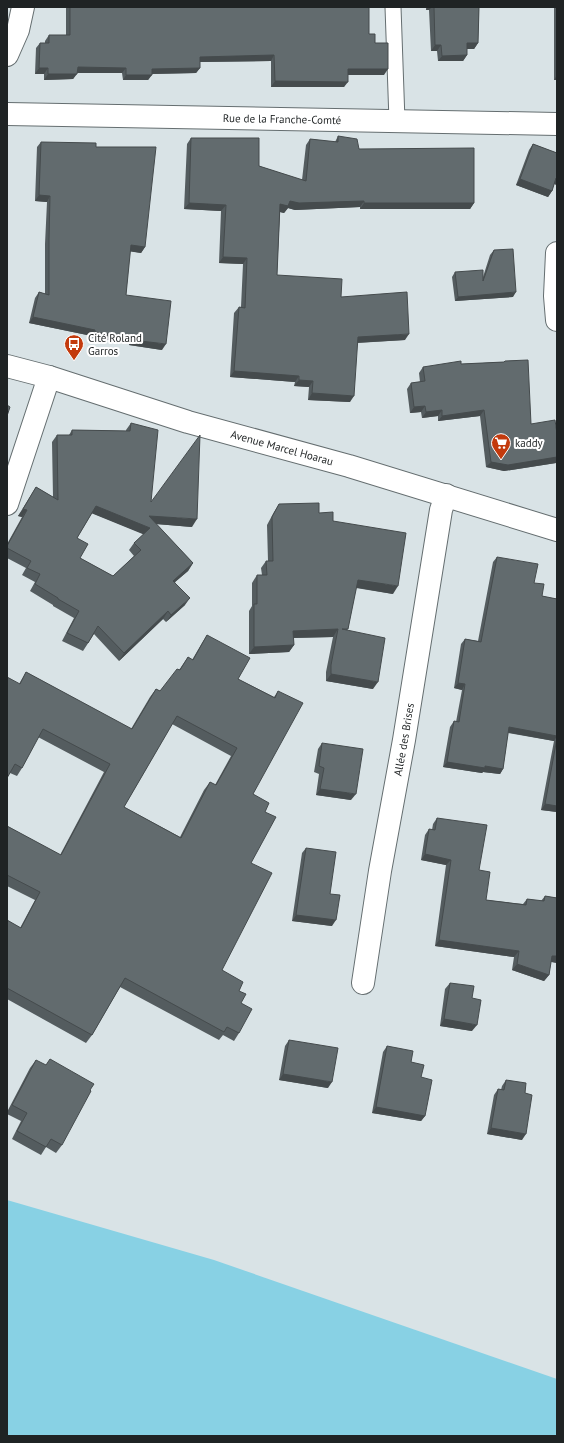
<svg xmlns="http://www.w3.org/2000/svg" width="564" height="1443" font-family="'PT Sans',sans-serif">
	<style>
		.green { fill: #88d1e4 }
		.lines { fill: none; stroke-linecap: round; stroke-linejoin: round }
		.service-casing { stroke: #656e70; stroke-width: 17 }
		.minor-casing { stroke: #656e70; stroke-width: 24 }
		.secondary-casing { stroke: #656e70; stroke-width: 24 }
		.service { stroke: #fff; stroke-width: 15 }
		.minor { stroke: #fff; stroke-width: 22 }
		.secondary { stroke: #fff; stroke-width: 22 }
		.wall { fill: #545c5f; fill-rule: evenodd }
		.shaded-wall { fill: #454b4d }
		.building { fill: #626b6e; stroke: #454b4d; fill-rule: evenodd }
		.labels { text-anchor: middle; stroke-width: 4; stroke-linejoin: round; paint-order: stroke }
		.street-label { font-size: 11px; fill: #1f2324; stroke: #fff }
		.poi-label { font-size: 11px; fill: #1f2324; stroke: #fff; text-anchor: start }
	</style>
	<rect width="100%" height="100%" fill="#d9e3e6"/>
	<path class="green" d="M7 1200 214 1260 557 1379V1436H7Z"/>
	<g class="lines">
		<defs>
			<path id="service" d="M393 7 397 121"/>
			<g id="minor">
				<path d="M7 55 18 30 23 7"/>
				<path id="s1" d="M7 114 557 124"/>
				<path d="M557 253 555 296 557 320"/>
				<path d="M7 504 49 377"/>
				<path id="s2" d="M363 983 380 871 404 740 441 510 446 495"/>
			</g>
			<g id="secondary">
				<path id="s3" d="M7 366 49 377 188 422 349 466 557 530"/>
			</g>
		</defs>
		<use href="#service" class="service-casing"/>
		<use href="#minor" class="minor-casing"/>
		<use href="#secondary" class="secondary-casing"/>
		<use href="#service" class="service"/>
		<use href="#minor" class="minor"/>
		<use href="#secondary" class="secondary"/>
	</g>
	<path class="wall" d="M66 7H369V34L375 43 384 75H348L344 87H271V61L200 62V68L196 73 152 74 148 80H123L122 73H77L73 79 44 80V74H35L36 48 40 43H45V41L49 35H66Z
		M426 7H479L478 43 474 49H467V55L463 61H438L437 51H431L429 10H426Z
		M554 7H557V80H554Z
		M338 136 359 149 474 203 470 209H360V207L295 210 288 208 284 213 280 212 277 275 341 297 405 340 357 343 350 402 308 400 309 387 294 386 295 382 230 377 234 313 239 307H241L243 264 219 263 221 211 184 209 187 144 191 138 259 166 302 180 306 145 310 139 335 142Z
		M41 142 96 147 145 247 141 253 130 251 126 295 162 350 129 345V343L91 337 92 336 29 323 35 298 39 292 45 294V244L47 202 35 201 37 147Z
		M533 144 557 153V185L554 184 552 191 548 197 516 185 529 150Z
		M494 250 513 297 455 301 452 277 455 272 483 277 490 255Z
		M505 361 531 424 557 434V461L556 463 504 471 486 467 480 416 438 421V416L422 418 421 412 410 413 407 389 411 383 420 382 419 373 423 367 461 364 504 362Z
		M131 423 151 502 192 527 156 524 193 563 188 571 175 582 185 605 166 622 163 619 119 661 94 634 83 651 62 641 74 618 53 606V605L30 591 35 582 22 575 26 568 7 558V544L22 517 18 516 36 487 53 497 52 442 57 435H69L72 430 126 431V430ZM92 513 144 534 134 543 129 550 134 556 113 576 80 558 77 538Z
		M279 504 319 513 333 521 393 594 356 588 348 629 347 630 373 689 326 681V672L333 637 293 638 294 645 289 652 249 654V611L252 606V583L257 575H262L261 568 266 561H268L267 525 274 512Z
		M497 557 534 583 542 596 557 599V812L541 810 554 741 508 733 503 769 500 774 483 772 482 773 443 767 450 727 454 721 456 722 462 690 454 688 461 644 465 639 478 641 493 562Z
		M207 635 238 679 274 697 278 691 253 794 265 812 251 863 222 970 239 991 241 1003 239 1033 234 1041 223 1035 219 1040 120 987 92 1035 86 1043 7 999V920L20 928 35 900 7 886V826L60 855 104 772 38 737 22 768 17 776 10 773 19 684 26 672 131 729 150 697 156 689 160 691 179 670 188 657 192 660 202 643ZM172 724 231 756 215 785 210 782 204 790 180 837 124 807Z
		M322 743 351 800 316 795 319 774 314 772 318 749Z
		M437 818 479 870 486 900 523 904 527 899 541 901 545 896 557 898V963L551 962 549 975 544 981 512 970 514 957 435 946 446 865 421 860 425 835 429 829 432 830 433 824Z
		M306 848 330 894 332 926 292 921 302 853Z
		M450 983 472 998V1031L440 1026 445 989Z
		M289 1040 328 1088 279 1080 285 1046Z
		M387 1046 411 1062 421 1077 425 1116 421 1121 372 1113 383 1052Z
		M36 1060 62 1145 56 1153 46 1147 41 1155 12 1139 21 1121 7 1114V1112L30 1068Z
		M506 1080 525 1093 522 1140 487 1134 494 1095 498 1089 501 1090 502 1086Z"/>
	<path class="shaded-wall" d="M428 7H432L429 10H426Z
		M467 43H478L474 49H463Z
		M435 45H441L437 51H431Z
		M274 55 271 61 196 62 200 57Z
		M467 55 463 61H438L442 56Z
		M78 67 126 68 122 73H74Z
		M39 68H48L44 74H35Z
		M200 68 196 73 148 74 152 69Z
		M348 69H388L384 75H344Z
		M48 74H77L73 79 44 80Z
		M126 75H152L148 80H123Z
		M557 75V80H554Z
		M275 81 348 82 344 87H271Z
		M556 178H557V185L552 183Z
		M520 179 552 191 548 197 516 185Z
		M39 195 50 196 47 202 35 201Z
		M290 201H364L360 207 295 210 288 208 284 213 276 211 280 204Z
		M189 203 226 205 221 211 184 209Z
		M364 203H474L470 209H360Z
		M131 245 145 247 141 253 127 251Z
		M223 257 247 258 243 264 219 263Z
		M516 292 513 297 455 301 458 297Z
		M33 317 95 330 92 336 29 323Z
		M95 332 133 337 129 343 91 337Z
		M409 334 405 340 353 343 358 337Z
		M132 340 166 344 162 350 129 345Z
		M234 371 299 376 295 382 230 377Z
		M299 380 313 381 309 387 294 386Z
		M312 393 354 396 350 402 308 400Z
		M425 406 421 412 410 413 414 407Z
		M442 410 438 416 422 418 426 412Z
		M484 410 480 416 438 421 442 416Z
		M557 457V461L556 463 504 471 486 467 491 462Z
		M96 506 150 528 145 535 91 513Z
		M23 509 27 510 22 517 18 516Z
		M149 516 197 519 192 527 144 523Z
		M193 563 188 571 168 588 173 581Z
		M358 580 398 586 393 594 353 587Z
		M190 598 185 605 166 622 171 615Z
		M168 611 163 619 119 661 124 653Z
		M338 629 333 637 288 638 293 631Z
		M294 645 289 652 249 654 254 647Z
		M331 674 378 682 373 689 326 681Z
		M458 683 465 684 462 690 454 688Z
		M509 727 557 736 554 741 506 732Z
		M447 762 485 766 503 769 500 774 483 772 482 773 443 767Z
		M320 789 356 794 351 800 316 795Z
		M545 804 557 806V812L541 810Z
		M425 854 451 860 446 865 421 860Z
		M296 915 336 920 332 926 292 921Z
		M439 940 519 951 514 957 435 946Z
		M552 956H557V963L548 961Z
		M517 964 549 975 544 981 512 970Z
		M444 1019 477 1025 472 1031 440 1026Z
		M283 1074 332 1082 328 1088 279 1080Z
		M376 1107 425 1116 421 1121 372 1113Z
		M491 1128 526 1134 522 1140 487 1134Z"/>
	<path class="building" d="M70 7H369V34H375V43H388V69H348V82L275 81 274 55 200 57V68L152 69V75H126V68L78 67 77 74H48V68H39L40 43H49V35H70Z
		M434 7H479L478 43H467V55L442 56 441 45H435Z
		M338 136 357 139 359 149 474 148V203H364V201L299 203 290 201 288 206 280 204 277 275 342 279 341 297 407 292 409 334 358 337 354 396 312 393 313 381 299 380V376L234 371 239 307 245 308 247 258 223 257 226 205 189 203 191 138H259V166L306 181 310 139 338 142Z
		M41 142 96 143V147H156L145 247 131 245 126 295 171 301 166 344 132 340 133 337 95 332V330L33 317 39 292 49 295V239L50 196 39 195Z
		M533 144 557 153V178H556L552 191 520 179Z
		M513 249 516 292 458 297 455 272 483 270V281L494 250Z
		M528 360 531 424 555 420 557 434V457L508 465 491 462 484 410 442 416V410L426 412 425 406 414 407 411 383 425 381 423 367 461 361V364L504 362 505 361Z
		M7 405 10 407 7 416Z
		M131 423 158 430 151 502 200 435 197 519 149 516 193 563 173 581 190 598 171 615 168 611 124 653 98 626 88 643 67 633 79 611 58 599V598L35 584 40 574 27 568 31 561 7 548V546L27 510 23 509 36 487 58 500 57 435H72V430L130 431ZM96 506 150 528 134 543 141 550 113 576 80 558 88 544 77 538Z
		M319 503V513L333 512V521L406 533 398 586 358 580 348 629H342L385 638 378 682 331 674V665L338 629 293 631 294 645 254 647V604H257V575H267L266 561H273L272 517 279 504Z
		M497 557 538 564 534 583 544 584 542 596 557 599V736L509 727 503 769 485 766V768L447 762 454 721 459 722 465 684 458 683 465 639 481 642Z
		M207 635 250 658 238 679 275 698 278 691 303 703 253 794 269 803 265 812 276 817 251 863 272 873 222 970 243 982 239 991 246 994 241 1003 252 1009 239 1033 227 1027 224 1032 125 978 92 1035 7 988V920L21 928 40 892 7 875V826L61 855 110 764 43 729 22 768 15 764 7 778V677L20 684 26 672 132 729 156 689 160 691 177 669 180 670 188 657 193 660ZM177 716 237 748 216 785 210 782 181 838 124 807Z
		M557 738V806L545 804Z
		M322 743 363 749 356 794 320 789 324 768 319 766Z
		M437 818 487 825 479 870 490 872 486 900 526 905 527 899 544 901 545 896 557 898V956H552L549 975 517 964 519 951 439 940 451 860 425 854 429 829 435 830Z
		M306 848 336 852 330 894 340 895 336 920 296 915Z
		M450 983 474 986 472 998 481 1000 477 1025 444 1019Z
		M289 1040 338 1048 332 1082 283 1074Z
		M387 1046 413 1051 411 1062 424 1065 421 1077 432 1080 425 1116 376 1107Z
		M50 1059 94 1084 90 1090 91 1091 62 1145 51 1139 46 1147 17 1131 27 1113 12 1105 36 1060 46 1065Z
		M506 1080 526 1083 525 1093 532 1095 526 1134 491 1128 498 1089 504 1090Z"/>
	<defs>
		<symbol id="bus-pin" viewBox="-11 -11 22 30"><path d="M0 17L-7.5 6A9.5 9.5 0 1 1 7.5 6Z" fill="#c33a0d" stroke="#fff"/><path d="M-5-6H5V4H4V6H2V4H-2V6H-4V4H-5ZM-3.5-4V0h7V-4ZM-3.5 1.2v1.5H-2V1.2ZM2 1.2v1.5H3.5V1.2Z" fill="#fff"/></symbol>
		<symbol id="supermarket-pin" viewBox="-11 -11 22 30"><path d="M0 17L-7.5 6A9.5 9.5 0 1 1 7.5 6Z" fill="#c33a0d" stroke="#fff"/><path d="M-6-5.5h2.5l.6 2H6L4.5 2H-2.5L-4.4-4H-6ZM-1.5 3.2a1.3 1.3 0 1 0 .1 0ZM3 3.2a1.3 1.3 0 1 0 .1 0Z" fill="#fff"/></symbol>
	</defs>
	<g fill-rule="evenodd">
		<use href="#bus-pin" x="63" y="333" width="22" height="30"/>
		<use href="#supermarket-pin" x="490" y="432" width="22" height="30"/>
	</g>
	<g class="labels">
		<g class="street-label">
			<text dy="4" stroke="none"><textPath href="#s1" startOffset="275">Rue de la Franche-Comté</textPath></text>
			<text dy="4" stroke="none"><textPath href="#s3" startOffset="287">Avenue Marcel Hoarau</textPath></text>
			<text dy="4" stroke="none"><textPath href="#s2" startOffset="247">Allée des Brises</textPath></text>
		</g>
		<g class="poi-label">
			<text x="88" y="342">Cité Roland<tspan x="88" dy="13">Garros</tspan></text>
			<text x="515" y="447">kaddy</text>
		</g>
	</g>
	<rect width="564" height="1443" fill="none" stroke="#1f2324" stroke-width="16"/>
</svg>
